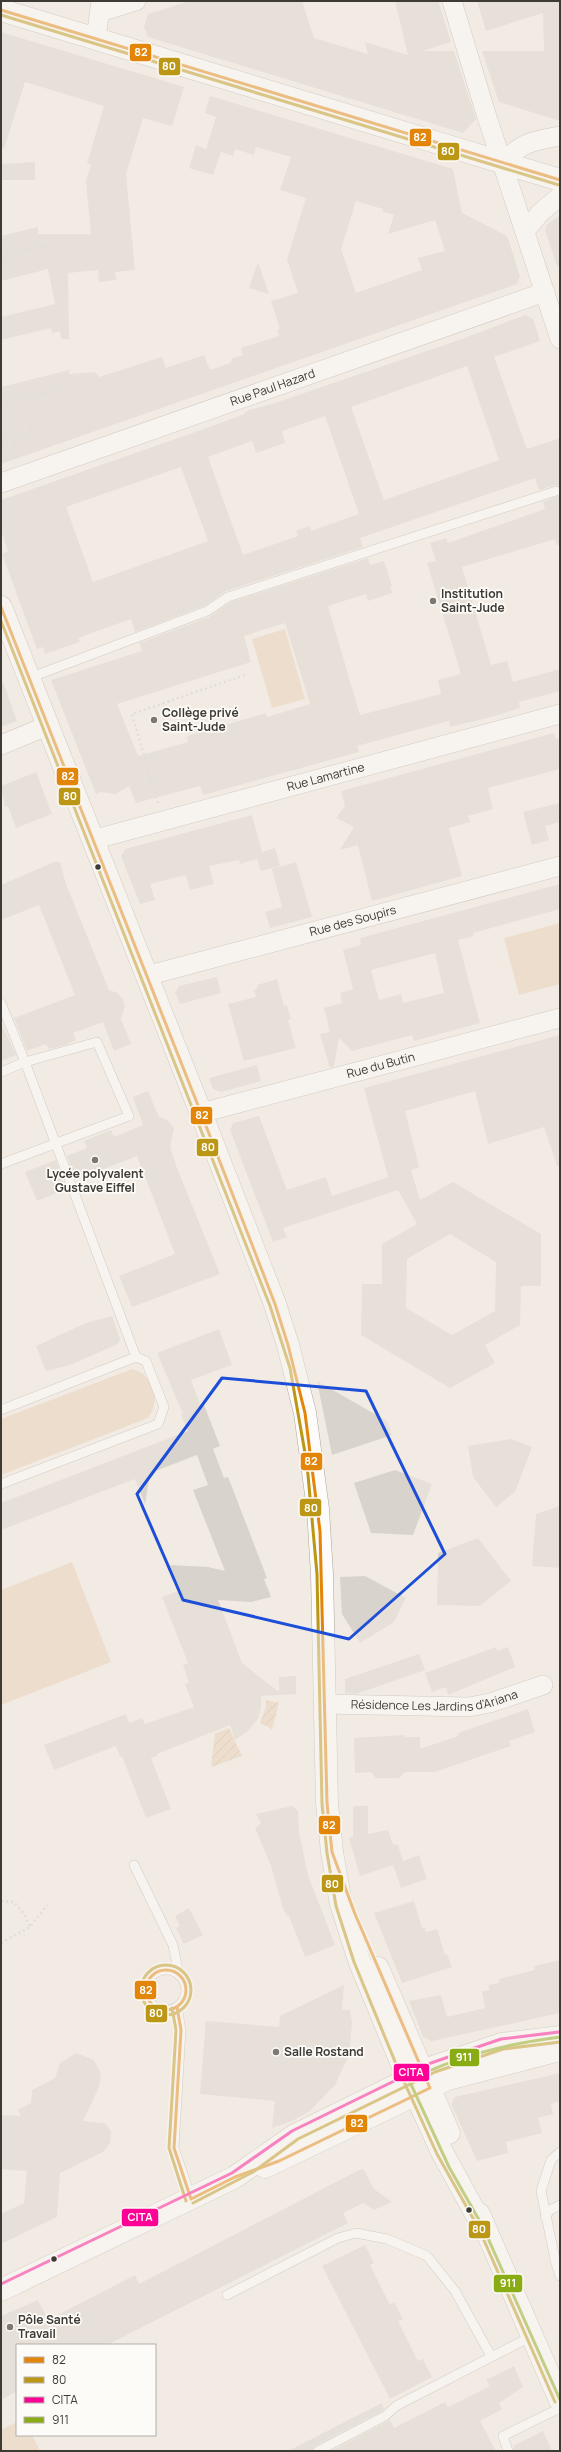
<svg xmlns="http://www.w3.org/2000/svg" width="561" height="2452" font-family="Manrope,sans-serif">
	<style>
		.grass { fill: #e6cdaf }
		.garden { fill: url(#garden-furrows) }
		.building { fill: #d9d3cd; fill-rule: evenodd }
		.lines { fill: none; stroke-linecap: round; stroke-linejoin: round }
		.lane-casing { stroke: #aaa59f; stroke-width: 10 }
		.street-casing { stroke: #aaa59f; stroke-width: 20 }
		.secondary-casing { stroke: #aaa59f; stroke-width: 23 }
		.primary-casing { stroke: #aaa59f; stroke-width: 23 }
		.path { stroke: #d0cdca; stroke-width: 2.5; stroke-dasharray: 2 3; stroke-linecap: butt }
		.lane { stroke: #fdfcfb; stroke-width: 9 }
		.street { stroke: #fdfcfb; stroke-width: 19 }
		.secondary { stroke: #fdfcfb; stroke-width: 22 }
		.primary { stroke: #fdfcfb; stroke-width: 22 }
		.bus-1-casing { stroke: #fdfbf8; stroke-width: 6 }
		.bus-2-casing { stroke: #fdfbf8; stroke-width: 6 }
		.bus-3-casing { stroke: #fdfbf8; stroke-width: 6 }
		.bus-4-casing { stroke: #fdfbf8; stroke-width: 6 }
		.bus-1 { stroke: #e28508; stroke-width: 3 }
		.bus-2 { stroke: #bb9715; stroke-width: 3 }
		.bus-3 { stroke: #ff0096; stroke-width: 3 }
		.bus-4 { stroke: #89ab13; stroke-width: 3 }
		.marked { fill: none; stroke: #1d4ed8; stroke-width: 3; stroke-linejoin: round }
		.poi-dot { fill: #7d7872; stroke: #fdfbf8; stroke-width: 1.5 }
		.bus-dot { fill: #3e3a34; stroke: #fdfbf8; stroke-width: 1.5 }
		.labels { text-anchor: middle; stroke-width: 3.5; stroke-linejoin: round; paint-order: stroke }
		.street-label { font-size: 12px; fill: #3e3a34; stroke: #fdfbf8 }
		.poi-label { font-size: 12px; font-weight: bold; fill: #3e3a34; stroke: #fdfbf8; text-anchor: start }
		.line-badge { stroke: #fdfbf8; stroke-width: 1.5 }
		.badge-label { font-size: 11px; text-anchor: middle; font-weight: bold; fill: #fff }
	</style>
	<defs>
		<pattern id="garden-furrows" width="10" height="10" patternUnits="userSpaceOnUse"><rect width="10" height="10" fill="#e6cdaf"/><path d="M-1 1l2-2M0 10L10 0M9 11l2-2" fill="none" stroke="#c6b197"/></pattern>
	</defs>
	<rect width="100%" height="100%" fill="#f2ebe4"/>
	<path class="grass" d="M285 629 305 699 272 708 252 639Z
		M560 923V984L519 995 504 938Z
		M132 1369C153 1374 162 1401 148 1418L1 1475V1419Z
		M72 1562 111 1662 1 1705V1590Z
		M17 2422V2435H32L40 2451H1V2430Z"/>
	<path class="garden" d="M266 1700 279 1703 272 1729 260 1723 266 1707Z
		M229 1728 242 1756 211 1767 215 1734Z"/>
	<path class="building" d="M190 1H302L314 38 368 54 365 42 408 55 395 1H438L451 42 423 51H454L476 119 463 133 148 37 144 27 148 14Z
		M477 1H560V121L499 102 482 51H544L543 13 486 31Z
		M1 32 184 87 172 126 143 118 126 174 135 270 115 272 116 280 99 282 98 270 68 273 69 339H61L60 331 52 333 51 328 1 340V317L55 304 48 269 1 281V236L38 227V234H91L86 181 91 165 87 163 104 106 25 82 4 149 1 148Z
		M210 96 453 169 462 213 505 235 508 238 520 277 517 284 1 464V387L69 370V374L95 372 99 377 162 357 166 368 204 355 210 370 230 363 233 358 243 355 241 348 279 336 277 330 280 329 271 301 298 293 287 259 306 198 280 190 291 157 256 147 254 155 235 149 233 156 221 152 213 175 189 168 196 145 206 149 216 117 205 113ZM356 201 383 209V212L394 215 388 234 435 220 445 251 418 258 422 270 356 293 341 249Z
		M35 162V180H1V164Z
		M560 215V266H557L545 230 547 225Z
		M258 262 269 294 249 288Z
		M525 315 533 319 540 341 494 357 527 449 560 438V487L555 485 539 490 535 478 360 538 363 547 226 591 204 606 135 632 131 619 78 638 80 642 45 654 43 647 37 649 2 554 8 551 1 530V500L201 430 242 415 249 410 272 404 462 339ZM467 366 499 460 384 500 351 407ZM325 416 359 514 311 531 310 526 296 531 298 536 243 555 208 457 252 441 256 453 285 443 282 431ZM181 467 208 541 93 582 66 507Z
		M560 495V545H557L555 539 462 567 491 665 507 661 513 682 560 669V691L519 702 520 708 495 716 450 727 449 721 357 746 359 752 203 795 200 786 136 803 129 786 115 794 101 792 96 794 51 680 142 651 139 643 209 617 231 602 368 558 370 565 384 561 392 586H390L392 593 368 601 366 594 328 606 360 715 441 694 438 680 461 674 427 563 436 561 430 543 446 538 448 543 545 509 543 502ZM285 623 310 704 267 717 266 713 187 736 188 742 138 756 117 704 251 662 244 636Z
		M1 682H3L17 721 1 727Z
		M554 733 556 739 560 738V769L488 788 493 809 468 816 470 822 449 828 462 876 372 901 358 845 340 850 354 827 336 818 345 806 341 791Z
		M36 772 52 814 16 828 8 806 5 807 1 786Z
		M560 803V822L545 826 549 840 532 845 523 812Z
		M252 815 262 852 275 848 280 866 261 871 257 859 240 864 239 860 209 866 214 884 190 890 186 875 150 884 155 900 140 904 121 856 125 849Z
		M54 862H60L66 884 109 990 118 993 123 1000 125 1006 121 1019 131 1044 114 1051 103 1022 73 1033 76 1040 65 1045 49 1049 46 1044 27 1051 14 1018 75 995 39 905 1 920V885Z
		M296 862 312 917 270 928 265 912 282 907 272 869Z
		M560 884V909L473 933 474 936 458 940 480 1023 414 1041 412 1035 352 1051 339 1038 334 1066 330 1068 320 1034 330 1032 324 1008 342 1003 340 993 353 989 343 950 361 945 360 938ZM435 953 444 993 403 1003 401 994 379 1000 371 970Z
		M217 977 221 993 180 1004 175 993 179 986Z
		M277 979 284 1006 287 1005 291 1019 288 1020 296 1048 244 1061 228 1004 256 997 254 990 258 988 257 985Z
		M1 1023 16 1055 1 1061Z
		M560 1035V1166H557L544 1127 488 1144 475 1091 405 1111 419 1167 411 1170 420 1200 453 1182 541 1234V1286H521L520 1325 485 1345 495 1363 450 1388 361 1335 362 1284H382V1244L417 1224 398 1190 283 1228 287 1237 273 1242 230 1130 233 1123 259 1116 287 1190 326 1177 332 1196 388 1177 364 1088ZM450 1234 496 1262 495 1311 452 1335 406 1308 407 1259Z
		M257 1065 261 1081 221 1092 213 1089 209 1078Z
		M148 1091 159 1117 167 1120 174 1128 170 1147 177 1168 220 1274 132 1307 119 1276 175 1254 137 1156 76 1180 67 1156 87 1148 84 1141 111 1130 114 1137 143 1125 133 1097Z
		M56 1160 64 1184 60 1186 62 1191 37 1201 25 1172Z
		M112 1316 120 1339 118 1344 70 1365 46 1371 36 1346 86 1323Z
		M219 1329 232 1365 191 1380 201 1407 204 1405 220 1446 213 1449 224 1478 228 1477 232 1487 267 1578 264 1579 271 1597 251 1602 218 1600 242 1663 279 1692V1677L296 1676V1694L261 1696V1708L258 1719 248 1731 235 1740 230 1725 157 1754V1756L151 1758 171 1809 146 1818 122 1756 120 1757 116 1746 54 1770 44 1745 126 1714 129 1723 142 1718 145 1724 194 1707 185 1684 189 1683 183 1665 188 1663 162 1597 179 1591 170 1565 208 1567 225 1571 193 1490 208 1485 197 1455 150 1473 145 1504 135 1479 1 1530V1503L188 1431 181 1414H183L157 1353Z
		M317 1381 387 1421 392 1435 332 1455Z
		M511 1439 532 1447 515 1492 496 1507 473 1477 468 1446Z
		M395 1470 432 1484 413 1535 371 1533 354 1483Z
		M560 1506V1568L532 1566 536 1514Z
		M478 1538 511 1581 480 1606 437 1605 438 1553Z
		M365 1576 406 1598 394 1622 360 1643 342 1614 340 1577Z
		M496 1647 497 1651 508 1647 515 1667 448 1695 446 1687 432 1692 425 1673Z
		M419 1654 425 1670 356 1694 345 1693V1679Z
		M528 1709 535 1732 509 1741 511 1746 493 1752 435 1772H405L399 1778H376L371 1772 355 1773 354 1738 405 1735V1737H420V1749L458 1736V1733Z
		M292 1806 298 1811 299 1832 308 1875 335 1945 305 1957 289 1916H287L283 1908 271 1866 255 1828 261 1823 256 1814Z
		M353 1806H368V1834L388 1830 393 1844 398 1845 403 1861 419 1855 427 1879 401 1888 393 1865 360 1876 349 1838 353 1837Z
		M414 1901 422 1928 425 1927 426 1932 437 1929 445 1955 447 1954 452 1967 402 1983 374 1913Z
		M189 1908 203 1935 184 1944 176 1928 180 1926 175 1916Z
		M560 1960V2013L432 2041 423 2037 409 2001 441 1995 447 2017 485 2008 482 1991 490 1990 488 1985 499 1983V1979L535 1970 534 1966Z
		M344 1985 342 2010H350L352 2023 349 2055 335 2085 310 2111 292 2121 272 2128 275 2101 200 2094 206 2021 279 2027 280 2016Z
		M76 2053 94 2060 101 2074 99 2087 83 2121 105 2123 111 2131 110 2143 103 2152 60 2173 57 2217 1 2244V2214L24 2203 27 2171 1 2169V2115L21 2116 18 2110 31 2103 32 2090 55 2078 60 2063Z
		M560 2073V2101L551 2104 553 2114 538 2118 542 2133 506 2142 508 2153 477 2161 451 2104 455 2097Z
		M361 2169 364 2170 374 2189 392 2202 374 2210 363 2203 343 2213 348 2223 107 2345H17V2391L1 2400V2316L38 2300 48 2320 135 2275 139 2284Z
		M365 2245 374 2263 370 2265 390 2305 394 2302 403 2319 398 2321 418 2361 423 2359 432 2377 390 2399 322 2266Z
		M514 2366 523 2387 499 2403 502 2409 480 2421 496 2451H331L390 2420 394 2428 445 2402 448 2407 490 2386 486 2380Z
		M382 2403 384 2409 382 2411 315 2446 312 2451H288Z
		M543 2431 552 2451H514L513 2446Z"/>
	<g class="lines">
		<defs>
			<path id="lane" d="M29 678 207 611 228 597 556 491
				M1 1003 25 1062 97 1042 129 1116 1 1164
				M1 1072 25 1062 136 1357
				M1 1410 136 1357 146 1361 164 1407 158 1424 1 1484
				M134 1865 173 1945 179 1975
				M146 1990a20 20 0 1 1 40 0a20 20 0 1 1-40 0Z
				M177 2007 181 2030 174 2148 191 2198
				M560 2152 551 2160 541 2191 556 2264 560 2261
				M545 2217 550 2210 560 2205
				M556 2264 560 2276
				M227 2295 338 2238 356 2233 387 2239 427 2256 455 2291 491 2356
				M318 2451 385 2416 396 2406 532 2336
				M508 2451 503 2436 560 2408"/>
			<g id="street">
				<path d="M452 1 486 114 560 339"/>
				<path d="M100 12 136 1"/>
				<path d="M96 39 101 1"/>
				<path d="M502 163C523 142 531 141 560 136"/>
				<path d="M526 230 540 213 560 196"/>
				<path id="s1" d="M1 483 545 292"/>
				<path d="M1 745 47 726"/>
				<path id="s2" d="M92 840 560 714"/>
				<path id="s3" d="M146 976 560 866"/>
				<path id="s4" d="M201 1113 560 1018"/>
				<path id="s5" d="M324 1704 469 1707 490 1703 543 1685"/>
			</g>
			<path id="secondary" d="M265 2167 448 2079 560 2050
				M1 2290 235 2177 295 2135 433 2067 502 2044 560 2037"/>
			<path id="primary" d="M1 10 560 180
				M1 607 201 1113 275 1304 288 1345 305 1413 318 1509 322 1574 327 1803 332 1852 341 1904 359 1960 401 2062 442 2152 483 2227
				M378 1968 449 2133
				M479 2214 560 2400"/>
		</defs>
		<use href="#lane" class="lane-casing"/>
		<use href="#street" class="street-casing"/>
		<use href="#secondary" class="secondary-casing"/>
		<use href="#primary" class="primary-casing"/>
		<path class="path" d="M1 256 59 242
			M1 403 67 388
			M1 442 14 439
			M19 457 14 439 32 433 28 413
			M158 803 132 714 248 674
			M1 1901 14 1902 24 1914 30 1927
			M1 1943 30 1927 47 1905"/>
		<use href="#lane" class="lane"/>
		<use href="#street" class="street"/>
		<use href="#secondary" class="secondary"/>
		<use href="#primary" class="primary"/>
		<defs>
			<path id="bus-1" d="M1 10 560 180
				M1 607 201 1113 275 1304 288 1345 305 1413 320 1531 327 1803 332 1852 355 1914 430 2088 279 2161 235 2177 191 2199
				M146 1990a20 20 0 1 1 40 0a20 20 0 1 1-40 0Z
				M177 2007 181 2030 174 2148 191 2199"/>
			<path id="bus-2" d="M1 15 559 185
				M1 621 270 1306 290 1368 307 1464 317 1574 322 1804 327 1853 336 1906 354 1962 396 2064 437 2154 479 2229 555 2402
				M141 1990a25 25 0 1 1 50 0a25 25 0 1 1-50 0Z
				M172 2008 176 2030 169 2148 186 2201
				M193 2203 253 2172 298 2139 435 2072 503 2049 560 2042"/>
			<path id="bus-3" d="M1 2284 232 2173 292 2131 431 2063 501 2039 559 2032"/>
			<path id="bus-4" d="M560 2037C506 2044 458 2056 409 2080L449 2167 483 2227 560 2400"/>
		</defs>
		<use href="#bus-1" class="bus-1-casing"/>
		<use href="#bus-2" class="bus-2-casing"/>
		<use href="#bus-3" class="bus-3-casing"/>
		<use href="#bus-4" class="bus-4-casing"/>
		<use href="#bus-1" class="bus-1"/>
		<use href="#bus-2" class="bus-2"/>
		<use href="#bus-3" class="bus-3"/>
		<use href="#bus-4" class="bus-4"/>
	</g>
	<path d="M0 0H561V2452H0ZM222 1378 366 1391 445 1554 349 1639 183 1600 137 1494Z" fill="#f2ebe4" fill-opacity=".55" fill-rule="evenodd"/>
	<path class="marked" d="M222 1378 366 1391 445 1554 349 1639 183 1600 137 1494Z"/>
	<g class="poi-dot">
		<circle cx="433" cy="601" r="4"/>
		<circle cx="154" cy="720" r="4"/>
		<circle cx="95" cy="1160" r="4"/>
		<circle cx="276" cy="2052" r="4"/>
		<circle cx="10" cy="2327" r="4"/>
	</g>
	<g class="bus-dot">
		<circle cx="98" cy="867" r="3.5"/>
		<circle cx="469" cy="2210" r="3.5"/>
		<circle cx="54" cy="2259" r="3.5"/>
	</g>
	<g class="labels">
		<g class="street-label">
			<text dy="4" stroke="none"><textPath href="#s1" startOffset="288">Rue Paul Hazard</textPath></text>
			<text dy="4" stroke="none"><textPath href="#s2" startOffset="242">Rue Lamartine</textPath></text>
			<text dy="4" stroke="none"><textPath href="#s3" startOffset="214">Rue des Soupirs</textPath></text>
			<text dy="4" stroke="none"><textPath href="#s4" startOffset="186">Rue du Butin</textPath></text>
			<text dy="4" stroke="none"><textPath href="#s5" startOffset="111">Résidence Les Jardins d'Ariana</textPath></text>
		</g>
		<g class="poi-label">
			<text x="441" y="598">Institution<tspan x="441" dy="14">Saint-Jude</tspan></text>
			<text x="162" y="717">Collège privé<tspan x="162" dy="14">Saint-Jude</tspan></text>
			<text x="95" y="1178" text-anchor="middle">Lycée polyvalent<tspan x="95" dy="14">Gustave Eiffel</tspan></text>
			<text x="284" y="2056">Salle Rostand</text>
			<text x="18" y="2324">Pôle Santé<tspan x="18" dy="14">Travail</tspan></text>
		</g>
	</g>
	<g class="line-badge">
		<rect x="129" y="43" width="23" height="19" rx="4" fill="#e28508"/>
		<rect x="158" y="57" width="23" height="19" rx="4" fill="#bb9715"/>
		<rect x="409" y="128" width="23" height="19" rx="4" fill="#e28508"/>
		<rect x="437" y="142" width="23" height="19" rx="4" fill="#bb9715"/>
		<rect x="56" y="767" width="23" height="19" rx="4" fill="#e28508"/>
		<rect x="58" y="787" width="23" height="19" rx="4" fill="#bb9715"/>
		<rect x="190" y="1106" width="23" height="19" rx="4" fill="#e28508"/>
		<rect x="196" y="1138" width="23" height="19" rx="4" fill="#bb9715"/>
		<rect x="300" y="1452" width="23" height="19" rx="4" fill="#e28508"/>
		<rect x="299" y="1498" width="23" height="19" rx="4" fill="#bb9715"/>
		<rect x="318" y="1815" width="23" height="20" rx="4" fill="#e28508"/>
		<rect x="321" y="1874" width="23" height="19" rx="4" fill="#bb9715"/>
		<rect x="134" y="1980" width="23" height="20" rx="4" fill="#e28508"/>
		<rect x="145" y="2004" width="23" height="19" rx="4" fill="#bb9715"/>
		<rect x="449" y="2048" width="31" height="19" rx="4" fill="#89ab13"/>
		<rect x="393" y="2063" width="37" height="19" rx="4" fill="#ff0096"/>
		<rect x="345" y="2114" width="23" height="19" rx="4" fill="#e28508"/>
		<rect x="121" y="2208" width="38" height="19" rx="4" fill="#ff0096"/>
		<rect x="468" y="2220" width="23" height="19" rx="4" fill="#bb9715"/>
		<rect x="493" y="2274" width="30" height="19" rx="4" fill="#89ab13"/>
	</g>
	<g class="badge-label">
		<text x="141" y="56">82</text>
		<text x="169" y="70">80</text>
		<text x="420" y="141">82</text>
		<text x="448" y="155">80</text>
		<text x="68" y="780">82</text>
		<text x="70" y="800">80</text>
		<text x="202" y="1119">82</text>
		<text x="208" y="1151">80</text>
		<text x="311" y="1465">82</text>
		<text x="311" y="1512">80</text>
		<text x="329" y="1829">82</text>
		<text x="332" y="1888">80</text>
		<text x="146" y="1994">82</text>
		<text x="156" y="2017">80</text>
		<text x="464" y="2061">911</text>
		<text x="411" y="2076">CITA</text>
		<text x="357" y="2127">82</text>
		<text x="140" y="2221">CITA</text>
		<text x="479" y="2233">80</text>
		<text x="508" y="2287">911</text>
	</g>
	<rect width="561" height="2452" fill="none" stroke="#3e3a34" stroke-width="4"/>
	<rect x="16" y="2344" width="140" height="92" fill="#fdfbf8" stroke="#b1aeaa"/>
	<rect x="24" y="2357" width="20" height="6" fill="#e28508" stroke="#b1aeaa"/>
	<text x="52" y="2364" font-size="12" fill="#3e3a34">82</text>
	<rect x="24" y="2377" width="20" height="6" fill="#bb9715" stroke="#b1aeaa"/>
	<text x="52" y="2384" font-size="12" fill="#3e3a34">80</text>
	<rect x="24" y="2397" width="20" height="6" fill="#ff0096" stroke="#b1aeaa"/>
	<text x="52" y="2404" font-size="12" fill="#3e3a34">CITA</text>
	<rect x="24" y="2417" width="20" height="6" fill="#89ab13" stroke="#b1aeaa"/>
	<text x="52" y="2424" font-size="12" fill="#3e3a34">911</text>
</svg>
